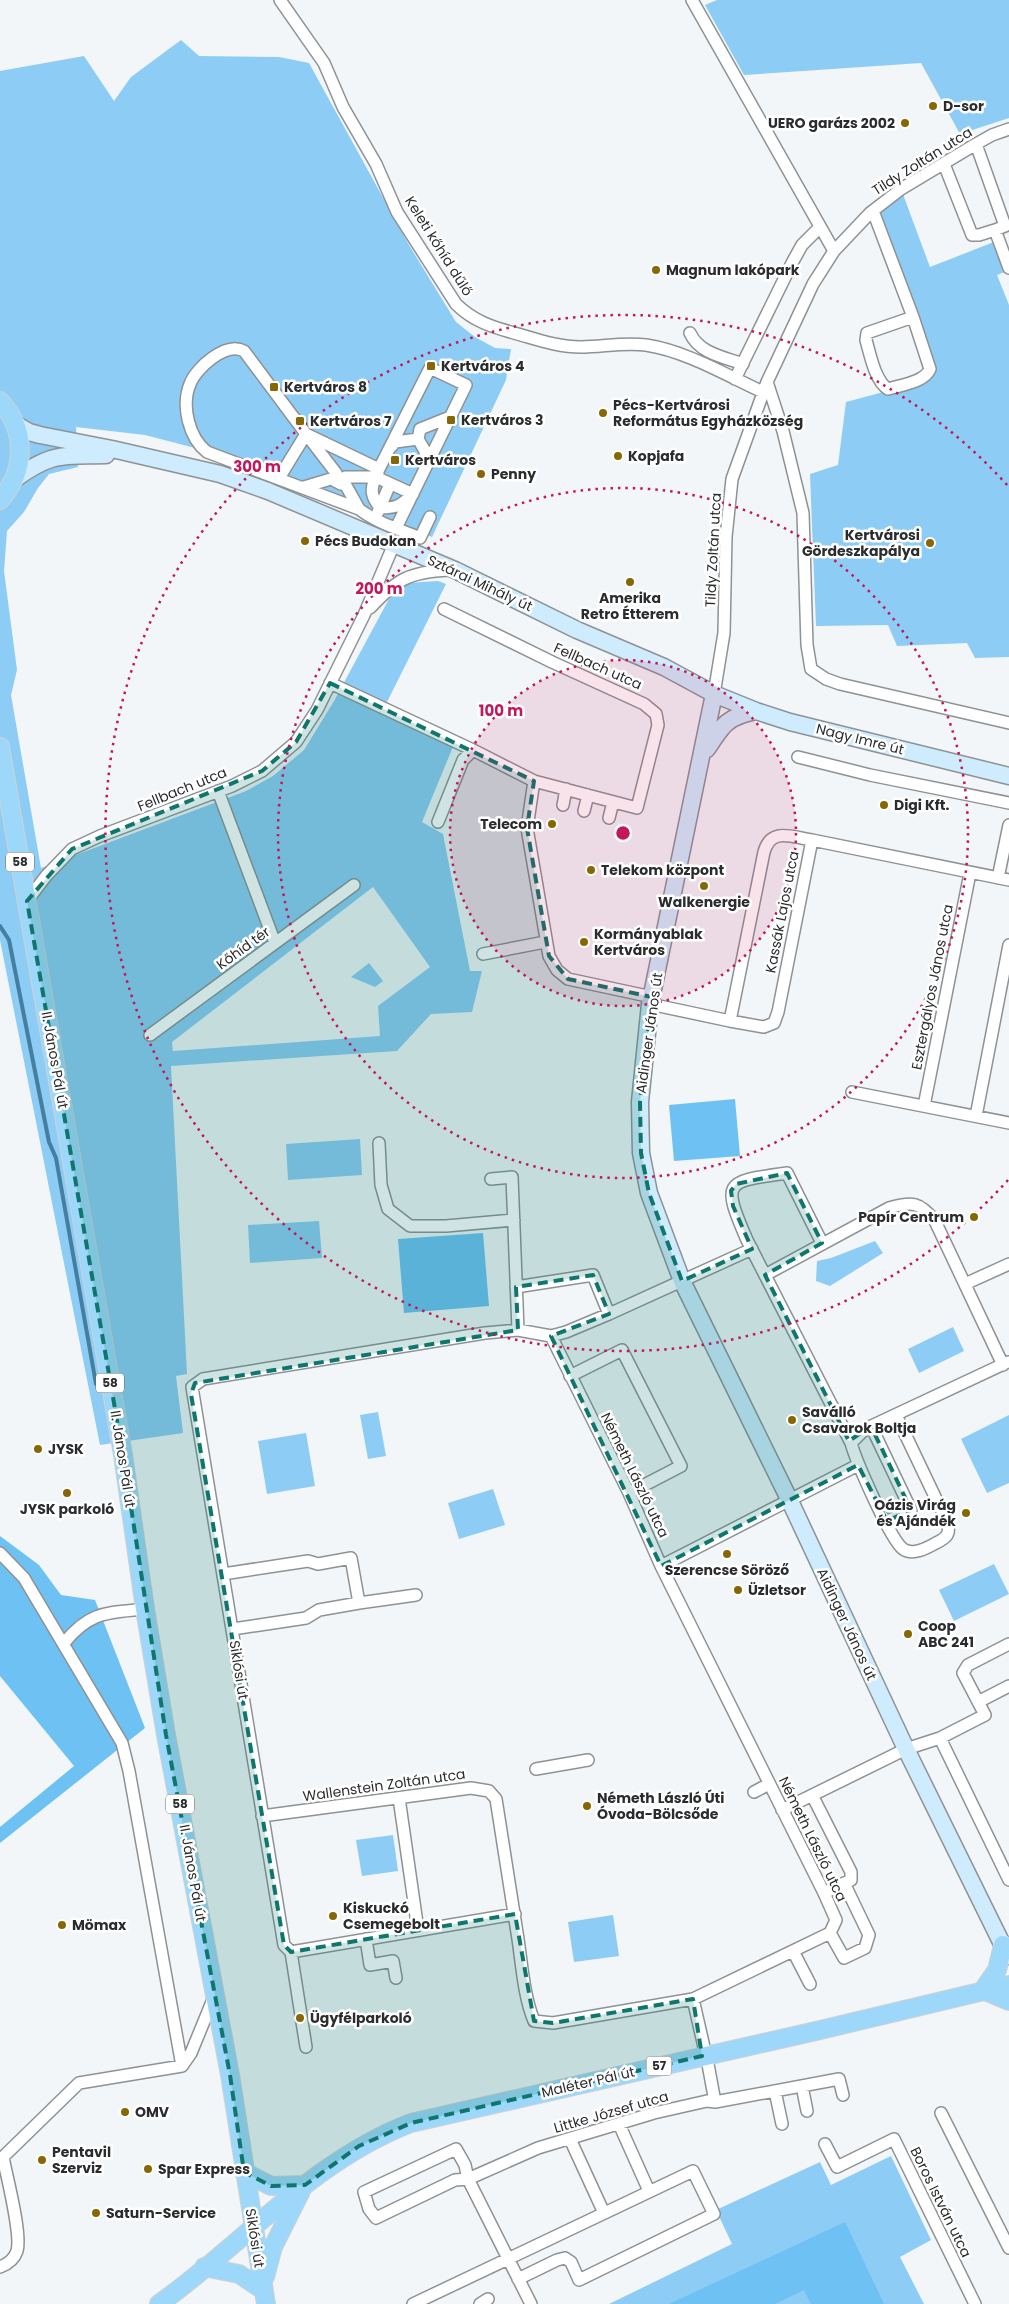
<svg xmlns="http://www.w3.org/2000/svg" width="1009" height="2304" font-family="Poppins,sans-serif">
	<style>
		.green { fill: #8dccf4; fill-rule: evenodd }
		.forest { fill: #6dc1f3 }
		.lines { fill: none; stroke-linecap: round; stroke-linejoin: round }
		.stream { stroke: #447fa1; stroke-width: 4 }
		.street-casing { stroke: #8e9294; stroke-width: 14 }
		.secondary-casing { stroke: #8e9294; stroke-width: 19 }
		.primary-casing { stroke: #d0d1d1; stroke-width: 20 }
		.street { stroke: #fff; stroke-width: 11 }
		.secondary { stroke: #ceecfd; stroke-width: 16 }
		.primary { stroke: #9dd8fb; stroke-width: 18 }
		.marked { fill: #0f766e; fill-opacity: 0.2; stroke: #0f766e; stroke-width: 4; stroke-dasharray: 10 6; stroke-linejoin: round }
		.ring { fill: none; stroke: #c2185b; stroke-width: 2.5; stroke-dasharray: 2.5 5 }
		.poi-dot { fill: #876703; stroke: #fff; stroke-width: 2 }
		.labels { text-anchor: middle; stroke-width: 5; stroke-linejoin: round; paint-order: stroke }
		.shield { fill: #fff; stroke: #6b6b6c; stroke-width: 1 }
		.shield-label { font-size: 12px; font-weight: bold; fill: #2b2c2d }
		.poi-label { font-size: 14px; font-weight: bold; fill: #2b2c2d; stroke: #fff; text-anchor: start }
		.street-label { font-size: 14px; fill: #2b2c2d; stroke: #fff }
		.centre { fill: #c2185b; stroke: #fff; stroke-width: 2.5 }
		.ring-label { font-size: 15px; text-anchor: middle; font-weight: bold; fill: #c2185b; stroke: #fff; stroke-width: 5; stroke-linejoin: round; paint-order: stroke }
	</style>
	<rect width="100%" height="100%" fill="#f2f6f8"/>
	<path class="green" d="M717 0H1009V118L960 134 921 63 744 75 705 5Z
		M181 40 199 56 279 57 309 63 409 245 456 322 475 337 495 348 511 349 506 380 432 537 249 462 145 435 76 427 78 467 49 474 38 488 24 512 7 531 4 571 17 670 11 695 41 868 246 791 273 776 304 750 334 701 389 599 408 583 438 581 446 584 386 704 457 737 422 822 443 834 470 971H482L472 1012 431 1014 397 1051 171 1066 187 1374 176 1376 183 1433 100 1445 0 940V71L84 56 114 101 131 77ZM373 887 430 967 378 1006 380 1036 173 1051 172 1042Z
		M901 189 930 267 999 240 1009 270 997 275 1009 305V657L975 658 967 643 897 646 888 625 816 626 810 474 838 465 846 402 932 379 873 211Z
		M369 963 383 981 375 987 351 977Z
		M360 1139 362 1175 288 1180 286 1144Z
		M319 1221 322 1258 250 1263 248 1225Z
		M875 1241 883 1253 830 1286 816 1281 817 1261 831 1258Z
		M953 1327 964 1351 919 1373 908 1349Z
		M378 1412 386 1456 368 1459 360 1415Z
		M1009 1415V1483L987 1493 961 1439Z
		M306 1433 315 1486 267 1494 258 1441Z
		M493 1489 505 1525 459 1539 448 1503Z
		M994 1564 1009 1594 954 1621 939 1590Z
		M393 1835 398 1871 362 1876 356 1840Z
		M613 1915 619 1956 574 1962 568 1922Z
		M891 2156 931 2240 900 2257 924 2304H609L732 2244 716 2210 820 2162 831 2185Z"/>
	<path class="forest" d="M735 1099 740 1156 674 1161 669 1105Z
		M483 1233 489 1306 404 1313 398 1239Z
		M0 1536 39 1565 61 1595 95 1600 145 1728 0 1843V1827L74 1766 0 1676Z
		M845 2222 884 2304H811L804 2290 775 2304H669Z"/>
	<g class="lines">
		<path class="stream" d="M0 926 9 940 49 1142 56 1158 96 1384"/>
		<defs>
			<path id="street" d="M280 0 324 63 343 107 376 164 397 212 456 304C477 325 501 329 528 337 545 342 562 347 581 347 602 347 624 342 646 345 686 351 726 375 763 392
				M692 0 834 251
				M976 144 1005 226 995 230 1009 268
				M944 164 972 235H979L995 230
				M873 211 913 317 930 369C925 382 901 385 888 389 875 381 870 354 866 340L867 333 913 317
				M690 333C699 353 723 357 743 364
				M735 379 792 263 802 245 820 227
				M767 382 783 431 803 513 807 645 811 669 826 679 840 684 1009 723
				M418 439 425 451 427 465
				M392 446 395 442 418 439 420 429 450 417
				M345 477H376L378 473
				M376 477 413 494C403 504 395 510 380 507 371 497 370 489 376 477Z
				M279 478 306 434 336 473 334 478 335 481 341 484 344 482 359 509
				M304 487 334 478
				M378 512 390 484
				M396 528 466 385 430 368 379 469 306 434 244 351C226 341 196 368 190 384 181 406 189 438 207 452L359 509C377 523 399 529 420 538L430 517
				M370 608C397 579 409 572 449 570
				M330 683 473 750
				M714 694 724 633 726 537 732 479 767 382 813 284 834 251 870 213 901 189 976 144 992 135 1009 129
				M798 757 870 775 1009 803
				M534 781 527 828 549 956 557 970 568 979 652 997
				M218 791 275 943
				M563 805 566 789
				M584 811 588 795
				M609 818 613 802
				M438 822 463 760 473 750 534 781 637 808 658 725 656 714 644 704 552 662 444 609
				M998 878 1009 825
				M27 901 46 876 72 849 100 836 232 786 262 771 296 742 317 710 364 615 394 544
				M483 954 545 942
				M650 1004 730 1021 764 852C771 827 791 837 812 840L1009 880
				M730 1021 764 1027 774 1023 778 1012 812 840
				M150 1035 354 885
				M852 1092 1009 1123
				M924 1106 970 873
				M976 1116 1009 945
				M379 1143 381 1185 388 1209 410 1226H446L514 1220
				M491 1179 512 1177 518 1330
				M822 1243 787 1173C725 1182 721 1180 747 1240L851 1443C856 1461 890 1539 903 1549 913 1556 927 1548 936 1543 946 1538 950 1535 948 1524L896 1415
				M765 1275 889 1208C912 1201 920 1202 935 1221L1003 1365
				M965 1284 1009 1264
				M516 1287 593 1275 609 1314
				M551 1336 566 1332 609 1314 752 1249
				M570 1376 622 1350 681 1466 629 1493
				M871 1426 911 1510 887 1521
				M851 1443 865 1429 1008 1362
				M0 1553 24 1578 122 1743 129 1771 182 2066
				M661 1566 858 1465
				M223 1574 308 1561 318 1564 351 1558 359 1603 319 1610 306 1618 233 1629
				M359 1603 416 1595
				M64 1643C90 1611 107 1613 145 1609
				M978 1702 1009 1686
				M940 1738 1009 1880
				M536 1769 588 1760
				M754 1792 769 1784
				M812 1795 851 1872V1880L824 1893
				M399 1798 418 1930
				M782 1810 906 1749 940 1738 985 1715 963 1673 968 1665 1009 1644
				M262 1816 471 1788 489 1791 496 1799C503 1846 511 1892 518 1939 522 1966 524 1997 534 2021L553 2023 693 1999 830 1933 836 1920 824 1893 661 1566 629 1493 551 1336 518 1330 485 1333 203 1379 192 1387 284 1945 291 1952 515 1914
				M830 1933 844 1958 865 1948 869 1935 844 1883
				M366 1939 370 1965 393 1961 396 1978
				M793 1951 810 1984
				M291 1952 306 2047
				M693 1999 704 2047 702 2056 708 2064 715 2102
				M802 2086 807 2111
				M775 2091 782 2124
				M941 2113 1009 2248
				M619 2124 649 2191
				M570 2139 604 2213
				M825 2144 837 2167 894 2139 975 2304
				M456 2149 465 2165 468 2179 455 2180 376 2218 369 2209 364 2192Z
				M0 2267C8 2264 14 2260 17 2251 22 2234 7 2178 3 2157L79 2083 182 2066 191 2053 214 1997
				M413 2304 693 2171 714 2214 579 2280 571 2262 565 2258 557 2260 518 2279
				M480 2304 488 2299
				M531 2304 468 2179 538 2148 654 2113 707 2101 715 2102 839 2079 843 2095"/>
			<path id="secondary" d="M15 424 29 432 40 435 112 449 220 474 268 491 455 570 577 630 664 667 714 694 756 711 790 722 1009 776
				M15 479C52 452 62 456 106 455
				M714 694 650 1004 640 1102 641 1153 649 1193 682 1281 789 1499 906 1749 1008 1956
				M707 749C723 724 727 717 756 711"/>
			<path id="primary" d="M0 401C27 430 26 471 0 500
				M0 747 123 1455 145 1609 166 1735 230 2075 266 2304
				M983 1990 997 1970 1003 1945
				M983 1990 1009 2001
				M244 2172 271 2186 305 2185
				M204 2267 239 2274 263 2290
				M265 2277 273 2247 301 2191
				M159 2304C243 2244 312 2161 411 2123L816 2031 1009 1985"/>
		</defs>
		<use href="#street" class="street-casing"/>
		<use href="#secondary" class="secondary-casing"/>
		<use href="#primary" class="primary-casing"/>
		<use href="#street" class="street"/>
		<use href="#secondary" class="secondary"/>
		<use href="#primary" class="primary"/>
	</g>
	<path class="marked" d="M330 683 534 781 527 828 549 956 568 979 652 997 640 1102 641 1153 649 1193 682 1281 752 1249 733 1206 731 1191 736 1184 787 1173 822 1243 765 1275 849 1441 871 1426 911 1510 887 1521 858 1465 661 1566 551 1336 609 1314 593 1275 516 1287 518 1330 195 1383 191 1394 284 1945 291 1952 515 1914 534 2021 553 2023 693 1999 702 2056 411 2123 359 2146 305 2185 271 2186 244 2172 230 2075 166 1735 123 1455 27 901 72 849 262 771 296 742Z"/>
	<circle cx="623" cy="833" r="173" fill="#c2185b" fill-opacity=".12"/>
	<g class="ring">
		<circle cx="623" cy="833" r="173"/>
		<circle cx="623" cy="833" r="345"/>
		<path d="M1008 1180A518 518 0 1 1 1008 486"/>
	</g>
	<g class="poi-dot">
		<circle cx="933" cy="106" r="5"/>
		<circle cx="905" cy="123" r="5"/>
		<circle cx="656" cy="270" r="5"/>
		<rect x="426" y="361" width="10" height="10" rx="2.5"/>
		<rect x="269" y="382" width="10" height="10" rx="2.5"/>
		<circle cx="603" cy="413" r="5"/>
		<rect x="446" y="415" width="10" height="10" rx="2.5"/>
		<rect x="295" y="416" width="10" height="10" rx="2.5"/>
		<circle cx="618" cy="456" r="5"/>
		<rect x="390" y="455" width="10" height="10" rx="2.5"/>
		<circle cx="481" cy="474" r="5"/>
		<circle cx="305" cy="541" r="5"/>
		<circle cx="930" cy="543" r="5"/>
		<circle cx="630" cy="582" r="5"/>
		<circle cx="884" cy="805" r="5"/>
		<circle cx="552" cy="824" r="5"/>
		<circle cx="591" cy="870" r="5"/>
		<circle cx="704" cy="886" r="5"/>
		<circle cx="584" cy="942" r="5"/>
		<circle cx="974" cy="1217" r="5"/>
		<circle cx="792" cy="1420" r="5"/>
		<circle cx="38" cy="1449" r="5"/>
		<circle cx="67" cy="1493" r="5"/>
		<circle cx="966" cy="1513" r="5"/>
		<circle cx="727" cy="1554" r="5"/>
		<circle cx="738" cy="1590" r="5"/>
		<circle cx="908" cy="1634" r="5"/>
		<circle cx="587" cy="1806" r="5"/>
		<circle cx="333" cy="1916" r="5"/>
		<circle cx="62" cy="1925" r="5"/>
		<circle cx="300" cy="2018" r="5"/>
		<circle cx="125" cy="2112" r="5"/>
		<circle cx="42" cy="2160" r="5"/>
		<circle cx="148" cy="2169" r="5"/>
		<circle cx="96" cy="2213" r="5"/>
	</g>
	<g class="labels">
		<g class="shield">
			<rect x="6" y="852.5" width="28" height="19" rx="4"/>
			<rect x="96" y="1373.5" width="28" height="19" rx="4"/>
			<rect x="166" y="1794.5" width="28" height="19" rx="4"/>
			<rect x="646.5" y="2056.5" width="25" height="19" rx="4"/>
		</g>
		<g class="shield-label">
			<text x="20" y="866">58</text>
			<text x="110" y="1387">58</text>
			<text x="180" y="1808">58</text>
			<text x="659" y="2070">57</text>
		</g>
		<g class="poi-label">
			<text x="943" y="111">D-sor</text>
			<text x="895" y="128" text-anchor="end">UERO garázs 2002</text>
			<text x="666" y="275">Magnum lakópark</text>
			<text x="441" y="371">Kertváros 4</text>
			<text x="284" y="392">Kertváros 8</text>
			<text x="613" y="410">Pécs-Kertvárosi<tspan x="613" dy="16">Református Egyházközség</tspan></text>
			<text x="461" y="425">Kertváros 3</text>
			<text x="310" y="426">Kertváros 7</text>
			<text x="628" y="461">Kopjafa</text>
			<text x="405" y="465">Kertváros</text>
			<text x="491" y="479">Penny</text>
			<text x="920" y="540" text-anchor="end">Kertvárosi<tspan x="920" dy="16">Gördeszkapálya</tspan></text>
			<text x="315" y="546">Pécs Budokan</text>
			<text x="630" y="603" text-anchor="middle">Amerika<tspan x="630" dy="16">Retro Étterem</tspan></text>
			<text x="894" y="810">Digi Kft.</text>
			<text x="542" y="829" text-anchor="end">Telecom</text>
			<text x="601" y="875">Telekom központ</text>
			<text x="704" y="907" text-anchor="middle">Walkenergie</text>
			<text x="594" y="939">Kormányablak<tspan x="594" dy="16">Kertváros</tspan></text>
			<text x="964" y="1222" text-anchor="end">Papír Centrum</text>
			<text x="802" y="1417">Saválló<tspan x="802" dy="16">Csavarok Boltja</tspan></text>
			<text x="48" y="1454">JYSK</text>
			<text x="956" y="1510" text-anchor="end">Oázis Virág<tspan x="956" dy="16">és Ajándék</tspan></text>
			<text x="67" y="1514" text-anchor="middle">JYSK parkoló</text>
			<text x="727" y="1575" text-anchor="middle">Szerencse Söröző</text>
			<text x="748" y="1595">Üzletsor</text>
			<text x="918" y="1631">Coop<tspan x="918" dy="16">ABC 241</tspan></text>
			<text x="597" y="1803">Németh László Úti<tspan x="597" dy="16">Óvoda-Bölcsőde</tspan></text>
			<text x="343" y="1913">Kiskuckó<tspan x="343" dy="16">Csemegebolt</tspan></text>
			<text x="72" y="1930">Mömax</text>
			<text x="310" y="2023">Ügyfélparkoló</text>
			<text x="135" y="2117">OMV</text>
			<text x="52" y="2157">Pentavil<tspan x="52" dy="16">Szerviz</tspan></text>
			<text x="158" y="2174">Spar Express</text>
			<text x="106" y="2218">Saturn-Service</text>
		</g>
		<g class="street-label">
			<text transform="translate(922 161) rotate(-32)" y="5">Tildy Zoltán utca</text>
			<text transform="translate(439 246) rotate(58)" y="5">Keleti kőhíd dűlő</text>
			<text transform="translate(713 550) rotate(-87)" y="5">Tildy Zoltán utca</text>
			<text transform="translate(480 583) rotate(25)" y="5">Sztárai Mihály út</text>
			<text transform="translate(598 666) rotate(24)" y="5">Fellbach utca</text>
			<text transform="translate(860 739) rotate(14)" y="5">Nagy Imre út</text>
			<text transform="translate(182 789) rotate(-22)" y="5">Fellbach utca</text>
			<text transform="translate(782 912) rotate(-79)" y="5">Kassák Lajos utca</text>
			<text transform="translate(243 948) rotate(-36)" y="5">Kőhíd tér</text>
			<text transform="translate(932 987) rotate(-79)" y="5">Esztergályos János utca</text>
			<text transform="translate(649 1033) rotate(-82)" y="5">Aidinger János út</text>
			<text transform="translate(55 1060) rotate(80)" y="5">II. János Pál út</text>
			<text transform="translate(123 1459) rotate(81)" y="5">II. János Pál út</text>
			<text transform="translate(635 1475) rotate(64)" y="5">Németh László utca</text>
			<text transform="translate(847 1624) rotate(65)" y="5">Aidinger János út</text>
			<text transform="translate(239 1670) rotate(81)" y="5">Siklósi út</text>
			<text transform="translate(384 1785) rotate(-8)" y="5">Wallenstein Zoltán utca</text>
			<text transform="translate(813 1839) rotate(64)" y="5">Németh László utca</text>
			<text transform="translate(193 1873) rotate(80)" y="5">II. János Pál út</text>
			<text transform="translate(588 2082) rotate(-13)" y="5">Maléter Pál út</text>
			<text transform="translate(611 2112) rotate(-16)" y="5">Littke József utca</text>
			<text transform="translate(941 2202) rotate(64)" y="5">Boros István utca</text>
			<text transform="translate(255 2238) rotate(81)" y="5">Siklósi út</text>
		</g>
	</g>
	<circle cx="623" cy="833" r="8" class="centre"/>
	<g class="ring-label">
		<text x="257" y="472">300 m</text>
		<text x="379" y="594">200 m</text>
		<text x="501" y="716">100 m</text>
	</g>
</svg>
